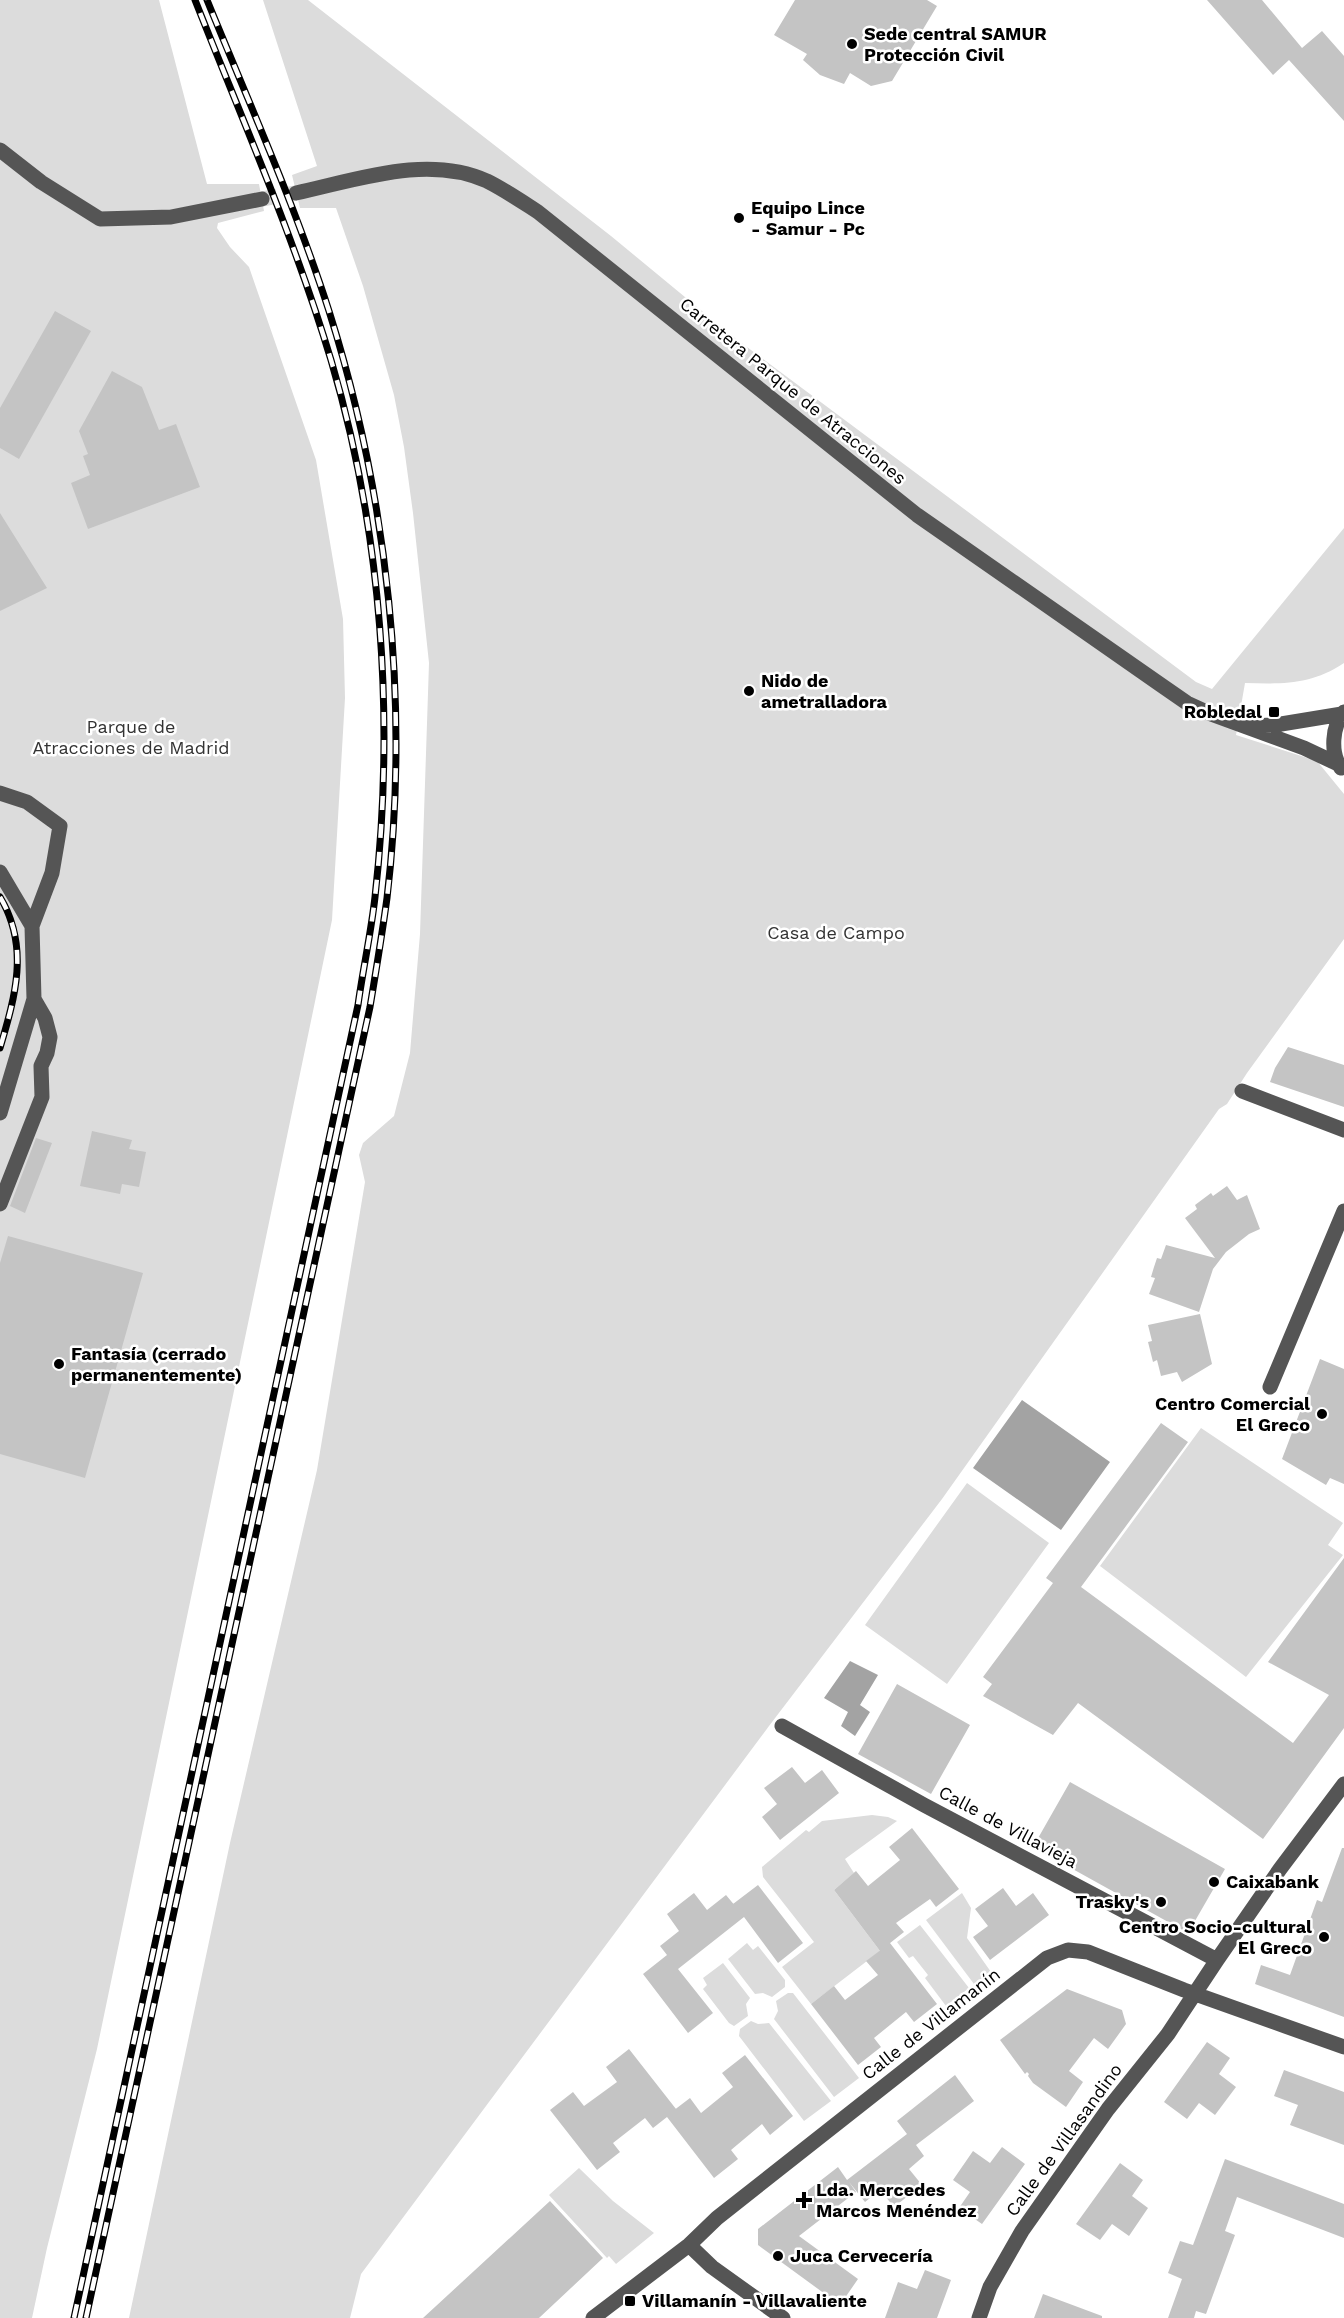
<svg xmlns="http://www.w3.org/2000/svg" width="1344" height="2318" font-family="'Work Sans',sans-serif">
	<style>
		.green { fill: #dcdcdc }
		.water { fill: #a3a3a3 }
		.building { fill: #c4c4c4 }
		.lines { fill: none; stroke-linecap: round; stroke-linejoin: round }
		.minor-tunnel { stroke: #d9d9d9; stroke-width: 15; stroke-dasharray: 15 8; stroke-linecap: butt }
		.minor { stroke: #555; stroke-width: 15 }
		.rail-casing { stroke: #000; stroke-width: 7 }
		.rail { stroke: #fff; stroke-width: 4.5; stroke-dasharray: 14; stroke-linecap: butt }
		.poi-dot { fill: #000; stroke: #fff; stroke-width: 2 }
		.labels { text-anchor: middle; stroke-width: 5; stroke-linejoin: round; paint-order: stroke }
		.poi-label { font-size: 18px; font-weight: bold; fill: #000; stroke: #fff; text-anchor: start }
		.street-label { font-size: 18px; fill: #000; stroke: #fff }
		.park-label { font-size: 18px; fill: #333; stroke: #fff }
	</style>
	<rect width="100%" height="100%" fill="#fff"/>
	<path class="green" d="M0 0H159L207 184H259L264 211 218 223 217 228 230 247 249 267 316 460 343 619 345 698 332 920 97 2049 47 2248 32 2318H0Z
		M263 0H308L611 236 731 335 1196 682 1212 689 1344 528V663C1311 685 1283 684 1245 683L1236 735 1317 761 1344 794V939L1247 1073 1227 1104 1219 1109 942 1499 769 1726 361 2274 350 2318H129L230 1843 317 1470 365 1182 359 1155 363 1143 394 1116 410 1053 420 934 429 663 413 513 404 447 394 395 363 286 336 208H300L292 175 317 166Z
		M1201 1428 1343 1523 1328 1545 1343 1555 1246 1677 1100 1566Z
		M967 1483 1049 1543 947 1684 865 1625Z
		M872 1815 888 1817 897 1821 845 1859 854 1873 834 1890 880 1951 811 2004 782 1967 814 1942 763 1877 762 1867 806 1830 809 1832 822 1821Z
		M962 1893 971 1908 967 1938 991 1972 974 1984 926 1920Z
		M920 1925 969 1988 946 2006 925 1978 928 1975 913 1956 909 1958 897 1942Z
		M747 1943 753 1950 758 1946 785 1980V1987L772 1997 763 1993 755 1994 728 1959Z
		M723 1963 750 1998 746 2004 748 2016 734 2026 729 2023 703 1989 707 1985 703 1978Z
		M788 1993H793L859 2078 834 2097 774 2019 778 2011 776 2001Z
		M751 2021 758 2024 769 2023 831 2101 804 2121 739 2036 740 2029Z
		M579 2168 613 2201 654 2233 616 2264 609 2256 607 2258 549 2195Z"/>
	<path class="water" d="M1022 1400 1110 1462 1061 1530 973 1468Z
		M850 1661 878 1675 860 1705 870 1712 855 1736 841 1726 848 1712 824 1698Z"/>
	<path class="building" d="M795 0H927L937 6 892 81 871 86 850 73 844 84 820 75 803 60 807 54 774 35Z
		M1207 0H1262L1302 48 1322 31 1344 56V121L1289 60 1273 75Z
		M55 311 91 331 19 459 0 448V408Z
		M112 371 142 387 159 430 176 424 200 487 88 529 71 483 90 475 83 456 88 454 79 431Z
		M0 513 47 588 0 611Z
		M1288 1047 1344 1065V1107L1270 1082 1275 1068Z
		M92 1131 132 1140 129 1149 146 1152 139 1187 122 1184 120 1194 80 1186Z
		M36 1138 52 1143 25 1213 10 1206Z
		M1227 1186 1237 1200 1247 1195 1260 1229 1249 1234 1226 1252 1213 1269 1199 1312 1149 1294 1155 1278 1151 1277 1154 1267 1157 1258 1161 1259 1166 1245 1215 1258 1185 1218 1197 1209 1195 1205 1211 1193 1213 1196Z
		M8 1236 143 1273 85 1478 0 1454V1263Z
		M1200 1314 1212 1364 1182 1382 1177 1372 1161 1376 1157 1360 1153 1362 1148 1342 1152 1341 1148 1325Z
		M1320 1359 1344 1369V1484L1330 1478 1326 1485 1282 1459Z
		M1161 1423 1188 1442 1081 1587 1293 1743 1329 1695 1268 1662 1344 1558V1728L1263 1839 1078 1703 1053 1735 983 1696 992 1684 983 1677 1053 1583 1046 1578Z
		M897 1684 970 1725 931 1794 858 1754Z
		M792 1767 805 1783 822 1770 839 1793 780 1840 762 1817 777 1804 764 1788Z
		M1070 1782 1225 1869 1188 1933 1033 1847Z
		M912 1828 959 1889 936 1907 930 1899 896 1923 904 1932 880 1951 834 1890 856 1871 868 1886 900 1860 889 1847Z
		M1342 1848H1344V2017L1255 1984 1261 1965 1290 1975 1317 1900 1322 1902Z
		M758 1885 803 1943 778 1963 744 1917 678 1969 713 2013 688 2033 643 1974 667 1955 660 1946 679 1931 667 1914 694 1893 707 1910 726 1895 736 1907 733 1904Z
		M1003 1888 1016 1906 1033 1893 1049 1915 990 1960 973 1937 988 1926 975 1909Z
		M890 1943 937 2004 914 2022 906 2012 874 2038 881 2047 858 2065 811 2004 834 1986 845 2000 878 1975 866 1961Z
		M1067 1989 1122 2010 1126 2024 1108 2049 1094 2038 1069 2071 1083 2082 1066 2107 1033 2083 1028 2076 1029 2074 1027 2072 1025 2074 1000 2040Z
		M1207 2042 1230 2058 1219 2074 1236 2087 1215 2115 1199 2103 1187 2119 1164 2102Z
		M629 2049 676 2109 669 2114 690 2098 701 2113 733 2087 722 2073 745 2055 793 2116 770 2135 762 2124 731 2150 738 2159 714 2178 667 2117 653 2128 645 2118 613 2143 620 2152 597 2170 550 2110 573 2092 584 2106 617 2082 606 2067Z
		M1284 2070 1344 2092V2145L1290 2125 1298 2105 1274 2096Z
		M955 2075 974 2101 916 2145 924 2156 909 2169 922 2185 894 2207 880 2190 865 2202 849 2182 856 2192 799 2236 858 2279 840 2305 758 2245V2229L838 2167 847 2180 907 2134 897 2121Z
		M1002 2147 1025 2164 982 2224 959 2208 970 2192 953 2180 973 2151 990 2163Z
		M1225 2159 1344 2204V2238L1237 2197 1225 2231 1235 2235 1206 2314 1196 2311 1194 2318H1168L1182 2279 1168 2273 1180 2241 1193 2245Z
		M1120 2163 1143 2180 1132 2196 1148 2208 1129 2236 1112 2224 1100 2240 1076 2224Z
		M550 2201 603 2258 539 2318H423Z
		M925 2270 951 2280 937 2318H885L898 2282 917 2289Z
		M1043 2294 1102 2316V2318H1034Z"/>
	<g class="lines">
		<path class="minor-tunnel" d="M262 199 296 193"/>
		<path class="minor" d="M0 150 41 182 100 219 171 217 262 199
			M296 193C357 180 427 154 487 181 505 190 521 201 538 212L917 515 1161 685 1187 703 1211 714 1304 748 1338 764
			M1250 726 1275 725 1342 714
			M1341 768C1330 753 1332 726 1344 712
			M0 793 27 802 60 826 52 873 32 926
			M0 872 32 926 34 999 0 1113
			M1242 1091 1344 1130
			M0 1204 42 1097 41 1066 47 1053 50 1037 45 1018 34 999
			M1270 1387 1344 1211
			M782 1726 924 1805 1217 1960
			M689 2245 712 2267 783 2318
			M593 2318 689 2245 717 2218 1047 1958 1068 1950 1088 1952 1184 1990 1344 2047
			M979 2318 990 2287 1022 2231 1108 2109 1168 2034 1217 1960 1280 1869 1344 1784"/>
		<defs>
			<path id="rail" d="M0 897C30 947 15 997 0 1048
				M74 2318 358 1005C363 969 371 933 375 897 395 719 382 532 331 360 294 237 242 119 195 0
				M86 2318 370 1007C376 971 382 935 387 898 410 704 388 497 329 311 295 205 249 103 207 0"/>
		</defs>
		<use href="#rail" class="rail-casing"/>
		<use href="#rail" class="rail"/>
	</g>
	<g class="poi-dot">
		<circle cx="852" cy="44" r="6"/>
		<circle cx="739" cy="218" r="6"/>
		<circle cx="749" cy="691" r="6"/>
		<rect x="1268" y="706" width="12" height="12" rx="3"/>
		<circle cx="59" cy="1364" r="6"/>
		<circle cx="1322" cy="1414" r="6"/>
		<circle cx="1214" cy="1882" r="6"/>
		<circle cx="1161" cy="1902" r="6"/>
		<circle cx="1324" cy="1937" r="6"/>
		<path d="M801 2191h6v6h6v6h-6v6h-6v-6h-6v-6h6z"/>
		<circle cx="778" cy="2256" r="6"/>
		<rect x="624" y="2295" width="12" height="12" rx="3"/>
	</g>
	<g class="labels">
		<g class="poi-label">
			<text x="864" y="40">Sede central SAMUR<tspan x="864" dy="21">Protección Civil</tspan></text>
			<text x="751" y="214">Equipo Lince<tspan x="751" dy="21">- Samur - Pc</tspan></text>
			<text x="761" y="687">Nido de<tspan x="761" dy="21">ametralladora</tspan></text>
			<text x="1262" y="718" text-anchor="end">Robledal</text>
			<text x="71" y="1360">Fantasía (cerrado<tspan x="71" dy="21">permanentemente)</tspan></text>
			<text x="1310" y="1410" text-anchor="end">Centro Comercial<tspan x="1310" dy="21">El Greco</tspan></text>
			<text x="1226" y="1888">Caixabank</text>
			<text x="1149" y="1908" text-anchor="end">Trasky's</text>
			<text x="1312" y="1933" text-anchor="end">Centro Socio-cultural<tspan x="1312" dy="21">El Greco</tspan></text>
			<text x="816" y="2196">Lda. Mercedes<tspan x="816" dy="21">Marcos Menéndez</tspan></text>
			<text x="790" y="2262">Juca Cervecería</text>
			<text x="642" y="2307">Villamanín - Villavaliente</text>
		</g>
		<g class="street-label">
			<text transform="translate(793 391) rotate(39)" y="6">Carretera Parque de Atracciones</text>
			<text transform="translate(1008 1827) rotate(28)" y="6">Calle de Villavieja</text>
			<text transform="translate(931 2024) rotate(-38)" y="6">Calle de Villamanín</text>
			<text transform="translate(1064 2140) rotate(-54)" y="6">Calle de Villasandino</text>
		</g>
		<g class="park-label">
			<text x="131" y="733">Parque de<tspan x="131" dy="21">Atracciones de Madrid</tspan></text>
			<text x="836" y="939">Casa de Campo</text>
		</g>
	</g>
</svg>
